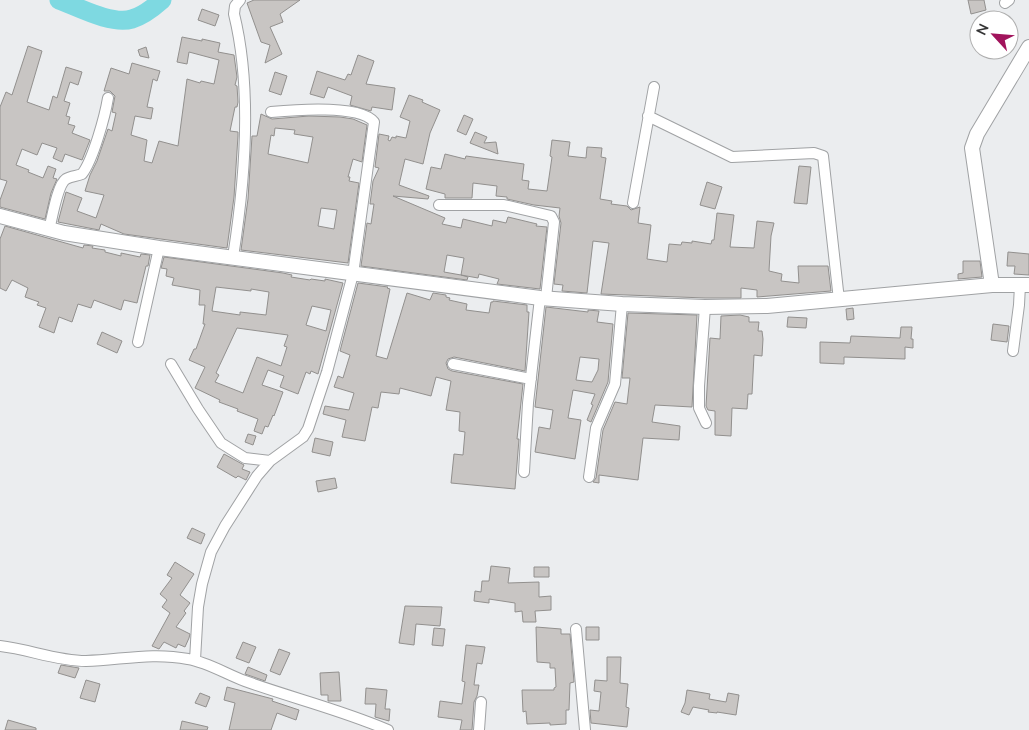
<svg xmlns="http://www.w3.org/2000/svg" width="1029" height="730" font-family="Mulish,sans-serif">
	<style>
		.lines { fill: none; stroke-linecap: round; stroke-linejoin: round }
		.river { stroke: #7ed9e1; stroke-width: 19 }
		.building { fill: #c8c5c3; stroke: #92908e; fill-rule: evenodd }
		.street-casing { stroke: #a0a2a4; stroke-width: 12 }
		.secondary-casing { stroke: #a0a2a4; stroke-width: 16 }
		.street { stroke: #fff; stroke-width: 10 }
		.secondary { stroke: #fff; stroke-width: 14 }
	</style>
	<rect width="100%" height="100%" fill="#ebedef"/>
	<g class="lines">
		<path class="river" d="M59 0C78 7 111 25 132 19 143 16 153 8 162 0"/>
	</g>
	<path class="building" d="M254 0H300L280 14 283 22 270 27 282 54 265 63 270 45 261 42 247 3Z
		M968 0H984L986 10 971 14Z
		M202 9 219 15 215 26 198 20Z
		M182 37 202 41V39L220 43 218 52 234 55 237 77 235 85 237 86 238 102 237 107H235L230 131 238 132V136L234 197 227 248 124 234 101 224 99 230 58 222 66 192 82 198 77 211 96 218 104 195 85 191 90 175 97 161 108 129 112 131 116 113 112 112 115 96 110 91H104L111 68 129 74 132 63 160 71 157 81 153 79 147 107 153 108 151 119 135 116 131 135 147 140 144 161 152 163 159 141 178 146 187 79 200 83 201 81 214 84 219 60 189 52 187 64 177 62Z
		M28 46 42 51 27 102 49 110 53 96 57 98 66 67 82 72 78 85 70 82 64 101 70 103 66 116 70 117 68 124 75 126 72 133 90 140 82 160 65 154 62 162 53 158 57 148 42 143 37 155 22 149 16 165 29 170 28 172 43 178 48 166 56 169 53 178 57 179 51 193 45 219 0 207V200L7 181 0 179V107L6 92 12 95Z
		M146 47 149 58 140 56 138 50Z
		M358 55 374 61 366 84 395 88 392 110 372 107 371 111 350 105 352 96 328 87 324 98 310 94 317 71 345 80 348 74 351 75Z
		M275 72 287 76 281 95 269 91Z
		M409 95 423 100 422 102 440 110 430 133 423 164 405 159 399 185 429 196 428 199 393 196 445 218 442 224 461 228 463 219 492 226 493 220 506 223 508 217 537 224 536 226 547 227 540 289 497 284 499 279 479 274 478 278 461 275 468 277 467 280 361 266 367 223 371 224 374 204H370L373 181 379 168 375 167 379 134 389 136 388 140 390 141 392 137 396 138V136L406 138 410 121 400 117ZM447 255 464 258 461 275 444 272Z
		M261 114 272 119 309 116 340 117 353 119 367 125 362 162 353 159 348 177H350L349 181 359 183 348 263 241 250 248 199 252 136H257ZM275 128 295 130 294 134 313 137 308 163 268 154 271 135 274 136ZM321 208 337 210 334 229 318 226Z
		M464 115 473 119 466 135 457 131Z
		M475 132 487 137 484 143 496 142 498 154 470 143Z
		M552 140 570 142 568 156 586 158 587 147 602 148 601 157 606 158 600 199 612 201 611 204 627 206 631 210 640 207 638 223 651 225 647 259 667 262 669 244 681 245 682 242 692 243V241L711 244 712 240H714L717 213 734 215 730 247 754 248 757 221 774 223 771 236 769 271 782 274 781 281 799 283 798 266H828L831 291 757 297V290L741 288V298H705L601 294 609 243 593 241 587 293 562 291 563 285 554 284 561 223 559 216 560 208 534 205 507 199V197L496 196 497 186 473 183 472 198H445V194L426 189 431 167 441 169 445 154 465 159 466 156 524 164 522 180 529 181 528 189 547 191 552 157 550 156Z
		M799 166 811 167 807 204 794 203Z
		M707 182 722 187 715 209 700 205Z
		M5 226 83 248 84 245 93 246 92 248 105 250V252L121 256V253L140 257 141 254 150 255 148 266H146L137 303 124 300 121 310 94 300 91 308 78 304 72 322 59 317 54 333 39 327 46 308 37 305 39 302 25 297 28 288 12 280 6 291 0 288V239Z
		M1008 252 1029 254V275L1014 274 1015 266H1007Z
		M164 257 283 273 292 275 291 277 310 280 311 279 325 281V279L343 283 318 374 311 371 310 374 306 372 298 394 280 387 284 376 268 370 262 385 283 392 274 416 273 415 268 427 265 426 262 434 254 431 258 419 237 411 238 409 219 402 220 400 195 388 205 367 189 360 194 349H196L205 324H203L205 305H199L200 290 172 285 174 278 166 276 167 269 161 268ZM216 287 251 291V289L269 292 266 315 240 312V315L212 311ZM312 306 331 310 326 331 306 325ZM237 328 288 335 284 346 287 347 281 366 257 357 243 393 215 382 219 375 216 373Z
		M963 261H980L982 277 958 279V274L963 273Z
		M358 283 388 287 387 288 390 289 376 356 387 359 407 293 430 300 433 293 446 295V297L450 298 449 300 467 304 466 310 489 313 491 302H493V301L527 305V312H529L525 371 454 357 448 359 446 363 448 369 452 371 523 384 517 439H519L515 489 451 483 454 454 463 455 465 432 459 431 460 412 446 410 451 381 436 377 431 396 400 388 399 394 381 392 378 408 372 407 365 441 342 437 346 420 323 414 325 406 349 410 354 393 334 387 338 376 343 378 350 355 340 351Z
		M546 307 588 312V310L599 311 597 322 613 324 608 382 591 422 587 420 593 405 591 404 595 394 573 390 568 418 581 420 575 459 535 452 539 427 550 429 553 410 535 407ZM580 357 599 359 598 370 592 382 576 380Z
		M853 308 854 319 847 320 846 309Z
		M628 313 697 315 692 407 655 405 652 422 680 426 679 440 643 438 638 480 599 475V483L593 482 596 478 603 430 615 402 627 404 630 378H622Z
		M740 315 749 317V322H759L758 331H762L763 339 762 356 754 355 752 394H748L747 409 732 408 731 436 715 435V411L708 410 706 406 710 338 720 339 721 316Z
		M788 317 807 318 806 328 787 327Z
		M993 324 1009 326 1007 342 991 340Z
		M901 327H912L911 339H913V348L905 347V359L844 357V364L820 363V342L850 343 851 336 900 338Z
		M102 332 122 341 117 353 97 344Z
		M248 434 256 436 253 445 245 442Z
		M315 438 333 442 330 456 312 452Z
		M224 454 244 465 242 469 250 472 246 480 238 476 236 478 217 467Z
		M335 478 337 488 318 492 316 481Z
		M192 528 205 534 201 544 187 538Z
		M175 562 194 574 180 595 190 603 184 611 186 613 176 627 190 634 189 638 185 647 178 644 176 648 164 642 159 649 152 646 170 613 162 607 167 600 160 594 172 578 167 575Z
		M491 566 510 568 508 583 539 582V597L551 596V610L535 611 536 622H523L522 611 515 612V603L489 599V603L474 601 475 591 481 592 482 581H489Z
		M534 567H549V577H534Z
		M405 606 442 607 440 626 416 624 414 645 399 643Z
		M536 627 561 629V634H570L574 682 570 683 569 710H566V724L550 725V723L527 724 526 711 523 712 522 690H554V688L556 687 555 668H550V663L537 662Z
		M586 627H599V640H586Z
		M434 628 445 629 443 646 432 645Z
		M243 642 256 647 249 663 236 658Z
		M466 645 485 647 482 664 477 663 474 685H479L477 696 474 702 472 730H460L462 720 438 717 440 701 462 704 465 682 462 681Z
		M279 649 290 653 280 675 270 671Z
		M607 657H621L620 683 628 684 626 707 629 708 627 727 591 723 590 710 599 711 601 692 594 691 595 680 607 681Z
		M61 665 79 668 75 678 58 673Z
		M248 667 267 675 265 681 245 674Z
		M339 672 341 701H328V695H321L320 673Z
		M86 680 100 684 95 702 80 698Z
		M227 687 273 699 272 701 299 710 296 720 277 713 271 730H229L235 703 224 700Z
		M366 688 387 690 385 709H390L389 721 375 717 376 704H365Z
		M687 690 710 694 709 699 726 702 728 693 739 695 736 715 717 712V713L708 712 709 710 693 707 689 715 681 712 685 703Z
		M200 693 210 697 206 707 195 703Z
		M8 720 36 728V730H5Z
		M182 721 208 727 207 730H180Z"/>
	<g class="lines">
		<defs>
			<path id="street" d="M1005 3 1009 0
				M648 116 732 157 814 153 823 156 839 300
				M633 203 654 87
				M439 205H504L551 216 554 222 546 298
				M49 230C52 219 57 185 66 179 71 176 77 176 82 174 93 160 105 116 108 98
				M233 257C245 181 253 91 234 14L235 6 240 0
				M705 307 699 386V408L706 423
				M138 342 159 248
				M1013 351 1019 305 1020 285
				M171 364 198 409 221 443 245 458 270 461
				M453 364 531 379
				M524 472 528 403 540 298
				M589 477 596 428 615 384 622 304
				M576 629 585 730
				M0 646C28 649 57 661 86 661 121 660 152 652 188 659 207 662 226 674 245 681 292 698 342 710 388 730
				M195 660 198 607 202 584 211 552 225 526 257 476 270 461 303 437 308 429 327 372 353 274 374 122C360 104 292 110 271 112
				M479 730 481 702"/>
			<path id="secondary" d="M0 216 64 233 159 248 540 298 622 304 705 307 767 306 992 285H1029
				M992 285 972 148 977 134 1029 47"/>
		</defs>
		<use href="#street" class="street-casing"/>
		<use href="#secondary" class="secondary-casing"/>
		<use href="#street" class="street"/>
		<use href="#secondary" class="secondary"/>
	</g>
	<g transform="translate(994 35) rotate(296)"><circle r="24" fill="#ffffff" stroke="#aeaeae"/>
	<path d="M0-4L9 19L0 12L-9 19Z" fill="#a1145c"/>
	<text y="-8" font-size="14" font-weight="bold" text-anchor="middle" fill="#343435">N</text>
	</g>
</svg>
